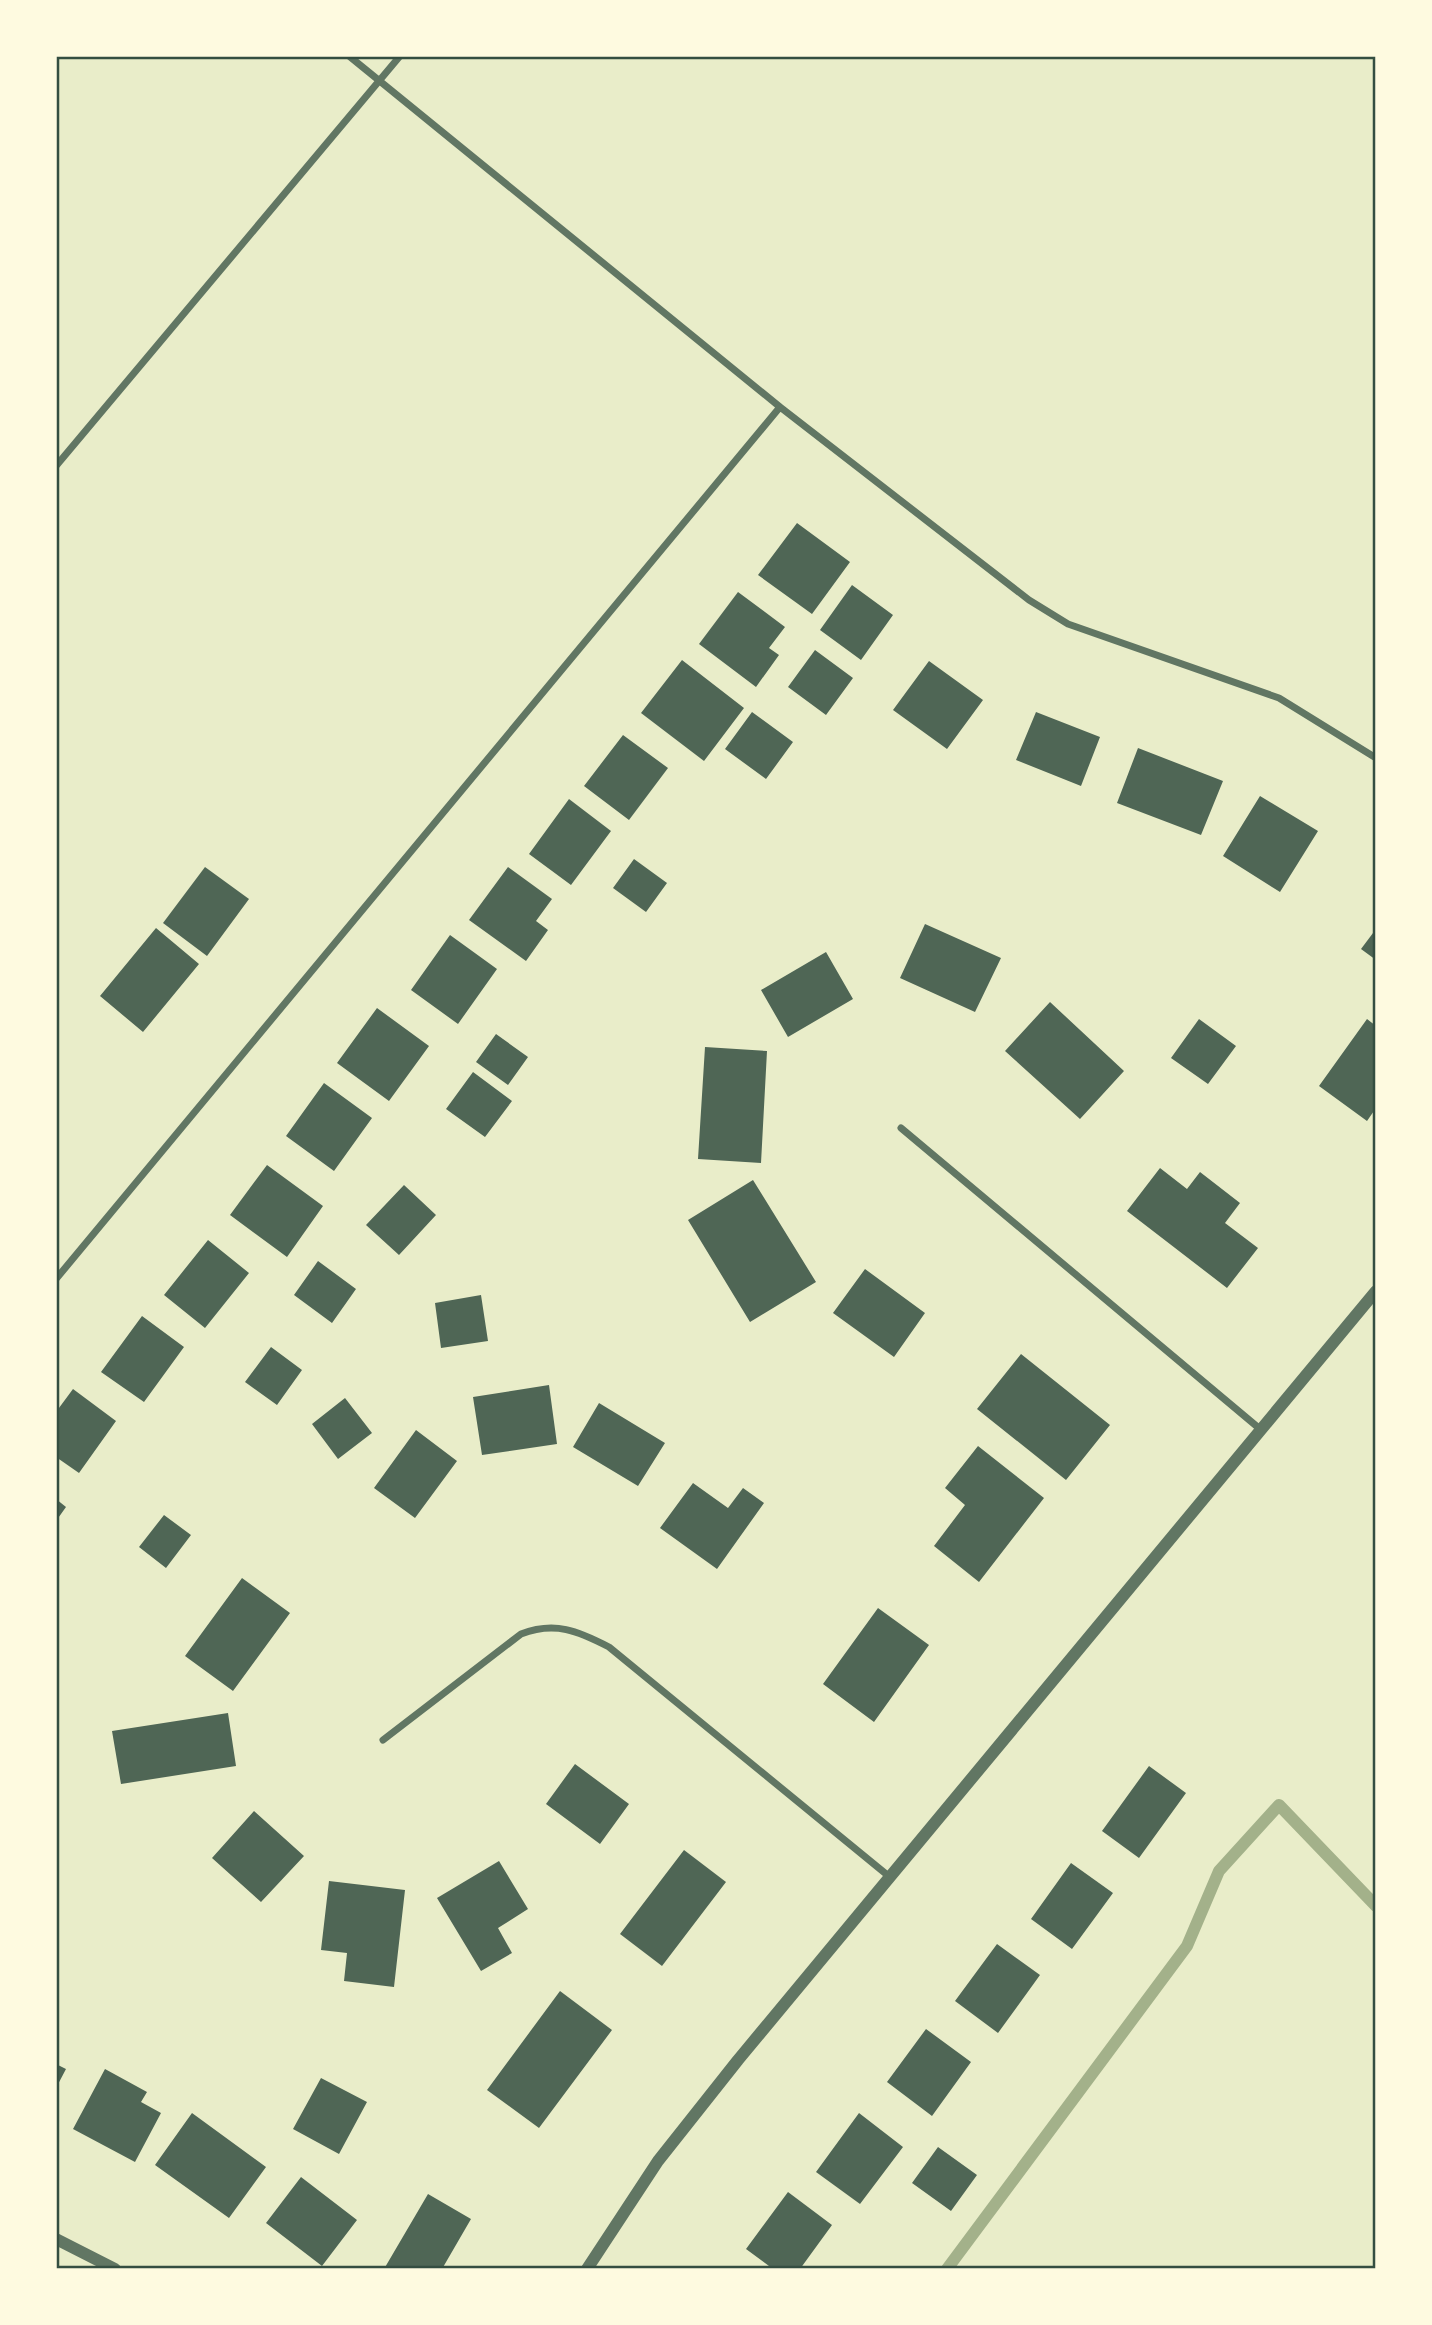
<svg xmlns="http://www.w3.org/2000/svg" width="1432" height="2325" font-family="Cabin,sans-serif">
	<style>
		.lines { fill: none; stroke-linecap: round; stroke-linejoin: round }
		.stream { stroke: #a3b18a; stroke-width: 12 }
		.building { fill: #4f6655 }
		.minor { stroke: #617663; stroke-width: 7 }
		.tertiary { stroke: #617663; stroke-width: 12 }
		.neatline { fill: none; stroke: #344e41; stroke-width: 2.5 }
	</style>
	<rect width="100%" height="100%" fill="#e9edc9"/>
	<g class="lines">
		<path class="stream" d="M947 2269 1187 1946 1219 1871 1279 1805 1376 1906"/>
	</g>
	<path class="building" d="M797 523 850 562 812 614 758 575Z
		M852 585 893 615 861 660 820 630Z
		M738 592 785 627 769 648 779 655 756 687 699 644Z
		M815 650 853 678 826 715 788 687Z
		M682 660 744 708 704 761 641 713Z
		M929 661 983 700 947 749 893 710Z
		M752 712 793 742 766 779 725 749Z
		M1036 712 1100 737 1081 786 1016 760Z
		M623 735 668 768 629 820 584 786Z
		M1138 748 1223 781 1201 835 1117 803Z
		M1260 796 1318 831 1280 892 1223 856Z
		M569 799 611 831 571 885 529 854Z
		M634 859 667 883 646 912 613 888Z
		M205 867 249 899 207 956 163 923Z
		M508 867 552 899 536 921 548 930 526 961 469 920Z
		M925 924 1001 958 975 1012 900 978Z
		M156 928 199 964 143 1032 100 996Z
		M1376 929V960L1361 949Z
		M450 935 497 969 458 1024 411 990Z
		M826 952 853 999 788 1037 761 990Z
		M1050 1002 1124 1071 1080 1119 1005 1051Z
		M377 1008 429 1046 389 1101 337 1063Z
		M1199 1019 1236 1046 1208 1084 1171 1058Z
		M1367 1019 1376 1026V1108L1367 1121 1319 1086Z
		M496 1034 528 1057 508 1085 476 1062Z
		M705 1047 767 1051 761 1163 698 1159Z
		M473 1072 512 1101 485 1137 446 1109Z
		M324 1083 372 1118 334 1171 286 1136Z
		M267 1165 323 1206 287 1257 230 1215Z
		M1160 1168 1187 1189 1200 1172 1240 1203 1225 1223 1258 1248 1227 1288 1127 1211Z
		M753 1180 816 1282 750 1322 688 1220Z
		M404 1185 436 1215 399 1255 366 1225Z
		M208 1240 249 1273 205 1328 164 1295Z
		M318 1261 356 1289 332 1323 294 1295Z
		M865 1269 925 1313 894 1357 833 1313Z
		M481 1295 488 1341 441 1348 435 1303Z
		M142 1316 184 1347 144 1402 101 1372Z
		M271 1347 302 1370 277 1405 245 1382Z
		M1021 1354 1110 1425 1066 1480 977 1409Z
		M549 1385 557 1444 482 1455 473 1397Z
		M73 1389 116 1421 79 1473 56 1457V1412Z
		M345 1398 372 1433 338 1459 312 1424Z
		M599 1403 665 1443 638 1486 573 1447Z
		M416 1430 457 1461 415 1518 374 1488Z
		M978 1446 1044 1498 979 1582 934 1546 965 1505 945 1488Z
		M693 1483 728 1508 743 1488 764 1503 717 1569 660 1528Z
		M56 1499 66 1507 56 1521Z
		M164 1515 191 1535 166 1568 139 1547Z
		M242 1578 290 1613 233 1691 185 1656Z
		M878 1608 929 1645 874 1722 823 1684Z
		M228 1713 236 1766 121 1784 112 1731Z
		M575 1764 629 1804 600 1844 546 1804Z
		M1149 1766 1186 1793 1139 1858 1102 1831Z
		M254 1811 304 1856 261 1902 212 1858Z
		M684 1850 726 1882 662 1966 620 1934Z
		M499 1861 528 1909 498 1928 512 1953 481 1971 437 1898Z
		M1071 1863 1113 1893 1072 1949 1031 1919Z
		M329 1881 405 1890 394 1987 344 1981 347 1953 321 1950Z
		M997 1944 1040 1975 998 2033 955 2001Z
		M560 1991 612 2030 539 2128 487 2090Z
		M926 2029 971 2062 932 2116 887 2082Z
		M56 2064 66 2069 56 2088Z
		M105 2069 147 2092 141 2102 161 2113 135 2162 73 2129Z
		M321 2078 367 2102 339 2154 293 2129Z
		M192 2113 266 2167 229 2218 155 2165Z
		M859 2113 903 2147 860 2204 816 2172Z
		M938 2147 977 2175 951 2211 912 2183Z
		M301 2177 357 2220 322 2266 266 2223Z
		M788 2192 832 2225 800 2269H773L746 2249Z
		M428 2194 471 2219 442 2269H384Z"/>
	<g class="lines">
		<path class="minor" d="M349 56 780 407 1029 600 1068 624 1279 698 1376 758
			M56 466 400 56
			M901 1128 1260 1429
			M56 1279 780 407
			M383 1740 521 1634C555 1621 578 1631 609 1647L891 1878"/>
		<path class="tertiary" d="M56 2239 115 2269
			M587 2269 658 2161 738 2060 1376 1291"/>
	</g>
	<rect width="1432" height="2325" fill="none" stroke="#fefae0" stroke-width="116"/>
	<rect x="58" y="58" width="1316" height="2209" class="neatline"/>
</svg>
